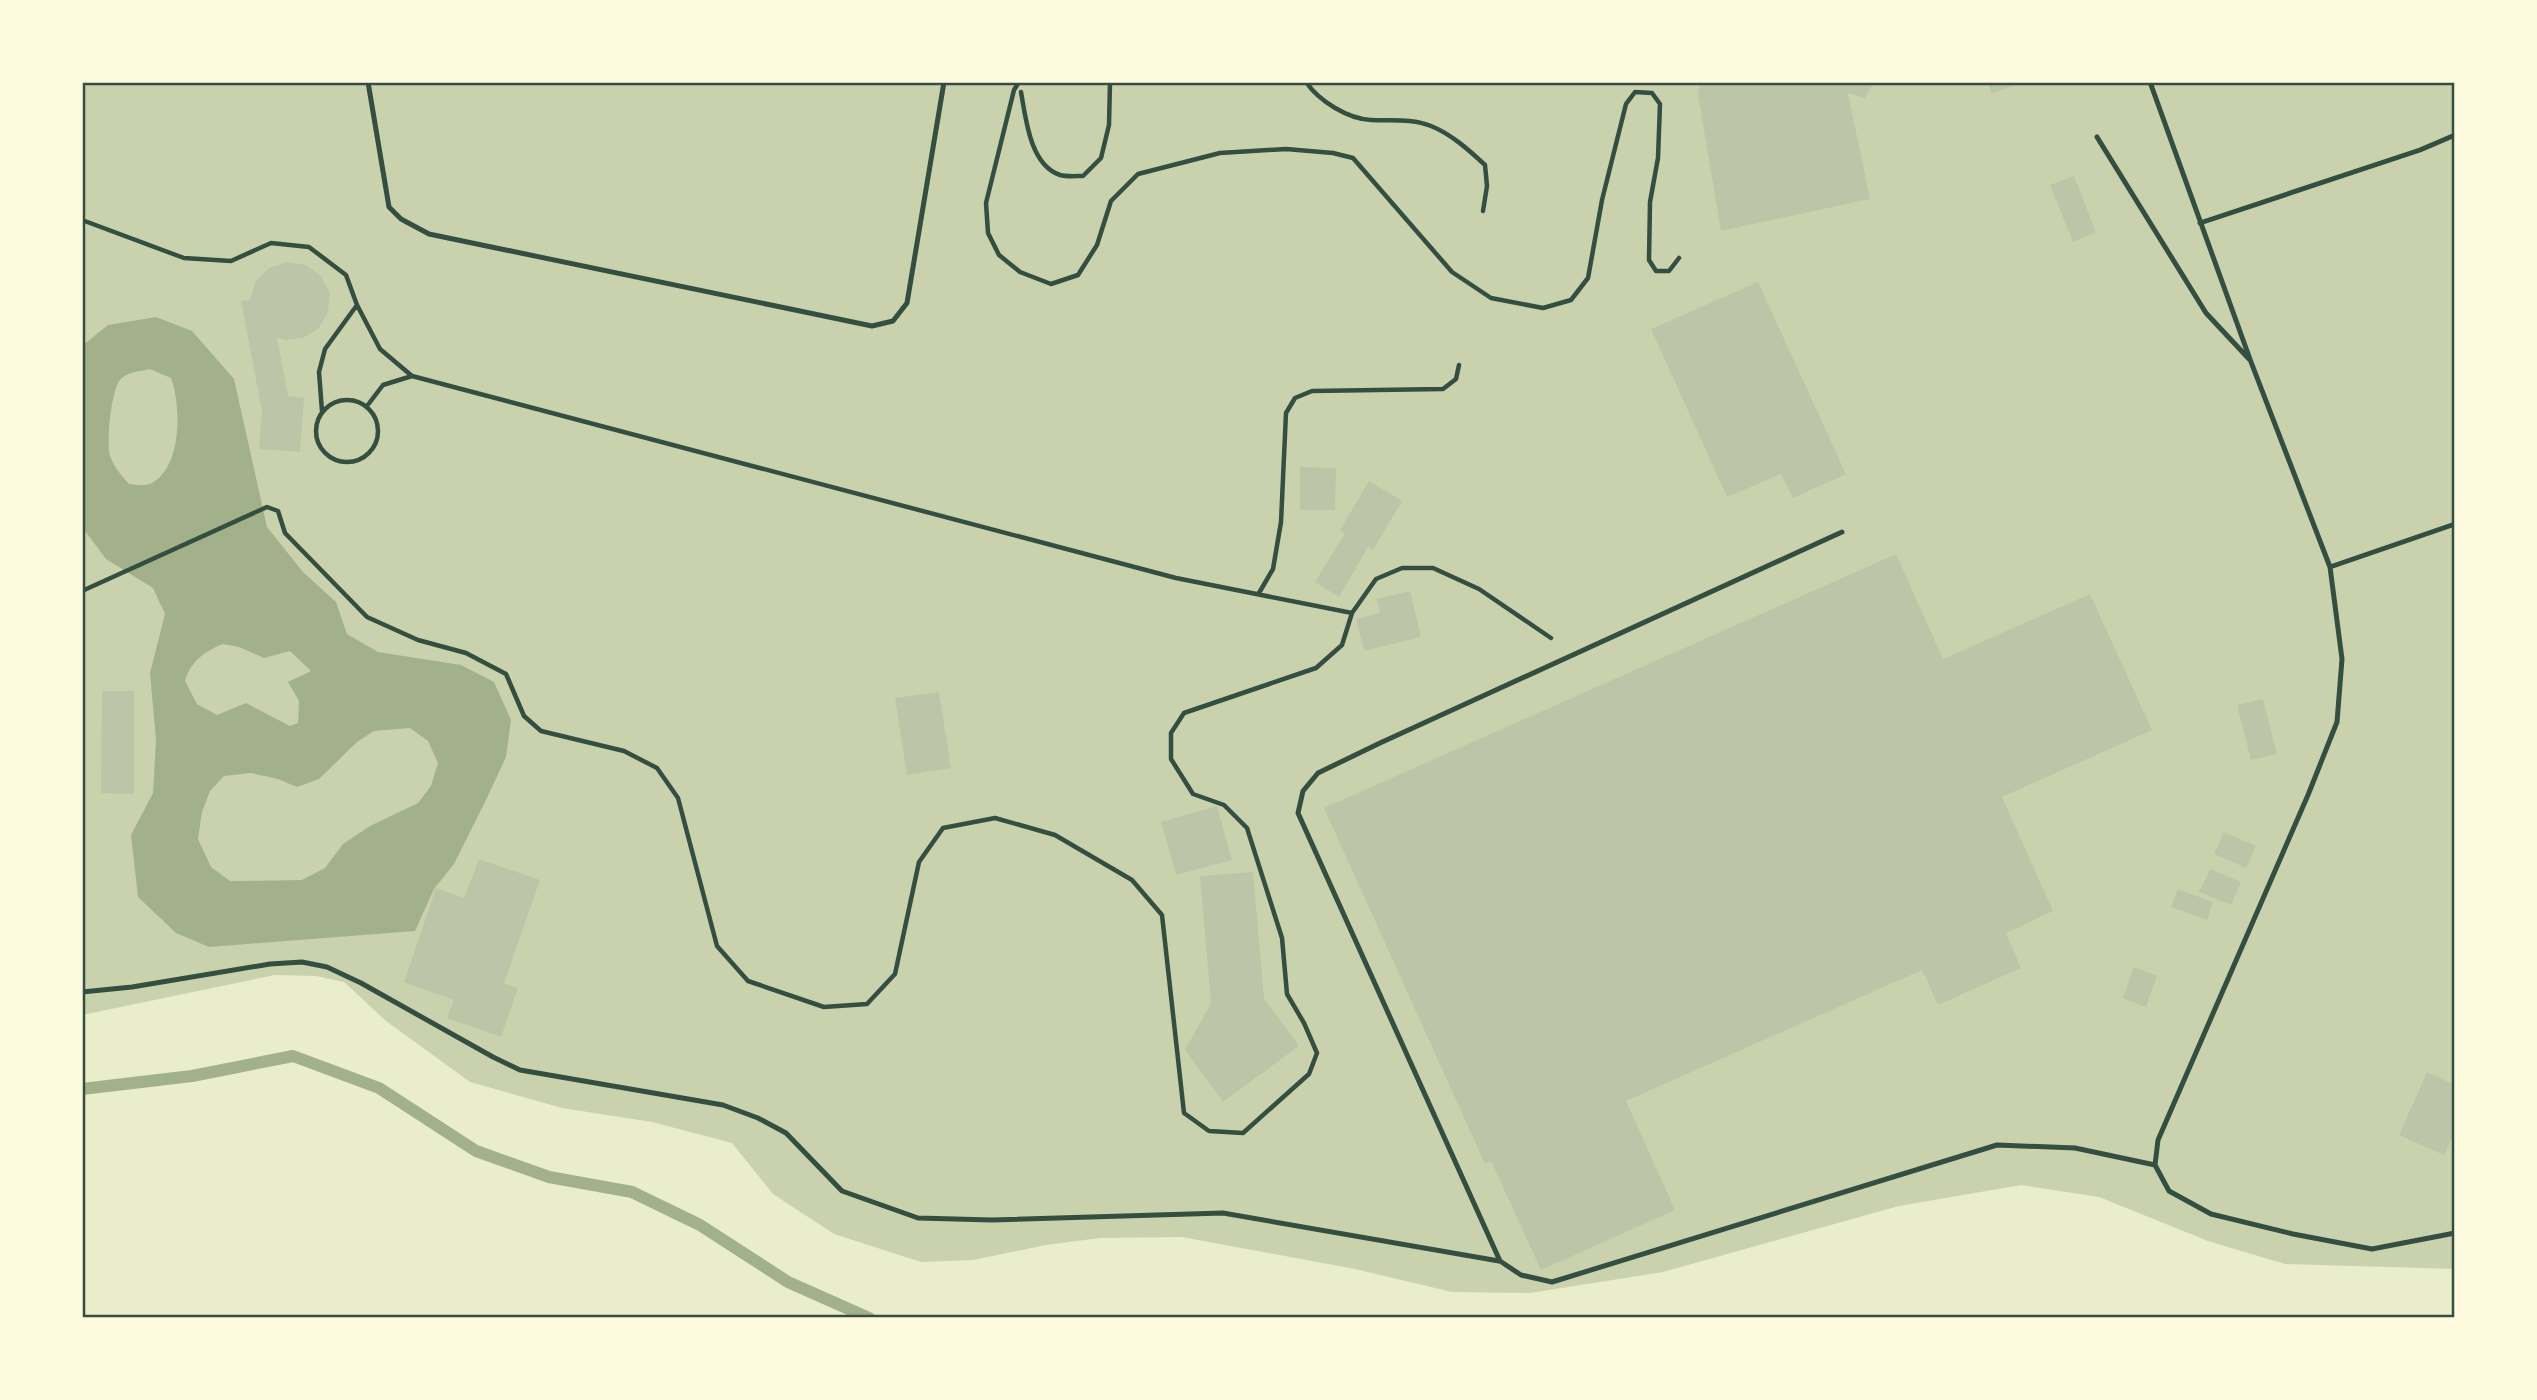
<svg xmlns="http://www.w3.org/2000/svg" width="2537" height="1400" font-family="Karla,sans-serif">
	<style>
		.green { fill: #cad2ad }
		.water { fill: #a3b18a; fill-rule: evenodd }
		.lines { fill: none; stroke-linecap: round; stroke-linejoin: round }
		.stream { stroke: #a3b18a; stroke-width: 12 }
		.building { fill: #bcc5a7 }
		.path { stroke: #344e41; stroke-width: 4.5 }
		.service { stroke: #344e41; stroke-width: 5 }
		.neatline { fill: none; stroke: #344e41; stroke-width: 2.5 }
	</style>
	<rect width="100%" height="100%" fill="#e9edc9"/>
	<path class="green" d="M82 82H2455V1269L2285 1264 2208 1241 2099 1197 2021 1185 1899 1206 1663 1272 1530 1293 1452 1292 1355 1269 1182 1237 1100 1238 1046 1245 973 1260 921 1262 834 1234 773 1194 732 1143 652 1122 562 1108 470 1082 386 1021 344 982 316 976 275 975 82 1015Z"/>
	<path class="water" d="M156 317 192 331 234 379 267 527 303 572 336 602 347 634 378 652 461 665 494 682 511 720 506 757 485 802 454 864 434 889 415 931 209 947 176 933 138 897 131 835 153 793 156 740 150 673 165 614 153 588 106 559 82 527V346L108 325ZM150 369 171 378C181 405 182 463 155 481 148 487 137 485 129 484 121 475 114 467 110 456 106 443 111 391 120 380 126 372 141 371 150 369ZM223 644 239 647 264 658 290 651 311 671 288 682 299 701 298 723 290 726 246 703 217 715 197 704 185 681C190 662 205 651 223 644ZM410 728 428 741 438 763 431 786 418 803 370 826 343 844 325 868 302 880 230 881 211 867 198 839 202 812 210 791 224 776 251 773 278 779 297 787 319 779 357 742 374 731Z"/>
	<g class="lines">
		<path class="stream" d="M82 1089 192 1076 293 1056 379 1088 476 1151 549 1177 632 1192 700 1225 788 1282 869 1318"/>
	</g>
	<path class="building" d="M1700 82H1874L1865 98 1848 93 1870 199 1721 231 1698 94Z
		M1987 82H2022L1992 94Z
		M2074 176 2096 232 2073 242 2050 185Z
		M287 262 306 265 321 276 330 293 328 312 319 328 303 338 284 340 277 337 288 396 304 398 300 452 259 449 262 411 241 301 250 300 256 281 269 268Z
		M1758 282 1846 474 1793 498 1781 474 1727 497 1651 329Z
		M1300 467 1336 468 1335 510H1300Z
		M1369 481 1402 501 1373 550 1368 547 1339 597 1315 582 1345 533 1340 530Z
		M1896 554 1943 659 2090 594 2152 730 2002 797 2053 911 2006 933 2021 968 1938 1005 1922 970 1626 1101 1675 1210 1541 1270 1491 1161 1485 1164 1324 808Z
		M1410 591 1421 637 1364 651 1356 619 1380 613 1377 599Z
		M102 691H134V794L101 793Z
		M939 692 951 768 907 775 895 698Z
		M2263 699 2277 754 2251 760 2237 705Z
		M1217 806 1232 860 1176 875 1161 822Z
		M2224 832 2256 846 2246 868 2214 854Z
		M479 859 540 880 504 983 518 988 501 1037 447 1018 454 1000 404 982 436 888 464 898Z
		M2210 869 2241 882 2231 905 2199 892Z
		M1253 872 1264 998 1299 1046 1223 1102 1185 1050 1211 1003 1200 876Z
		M2178 889 2213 902 2207 920 2171 907Z
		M2134 967 2157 976 2146 1007 2123 998Z
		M2427 1072 2455 1085V1132L2444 1155 2399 1135Z"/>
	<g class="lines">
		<path class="path" d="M1019 82 1014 90 986 203 988 233 999 255 1020 272 1051 284 1078 275 1097 245 1111 201 1138 174 1220 153 1286 149 1333 153 1353 158 1452 272 1491 298 1543 308 1571 300 1588 278 1602 200 1626 104 1635 92 1652 93 1660 104 1658 158 1650 202 1649 260 1656 271H1669L1679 258
			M1306 82C1319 101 1348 119 1371 120 1391 121 1412 118 1431 126 1451 134 1469 150 1485 165L1487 186 1483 211
			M1021 92C1026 119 1030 165 1060 175 1067 177 1076 176 1083 176L1101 158 1109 125 1110 82
			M82 220 184 258 231 261 271 243 309 247 346 275 357 305 380 349 412 376 1176 578 1352 613
			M316 431a31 31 0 1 1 62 0a31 31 0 1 1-62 0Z
			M367 406 383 385 412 376
			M322 411 319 372 325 349 357 305
			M82 591 267 507 278 511 285 533 367 617 418 640 466 653 506 674 524 716 541 731 624 751 657 768 678 798 717 946 748 981 824 1007 867 1004 895 974 919 862 943 828 995 818 1055 835 1132 880 1162 915 1184 1113 1209 1131 1243 1133 1309 1074 1317 1053 1304 1023 1287 994 1282 938 1247 828 1224 805 1193 794 1171 759V733L1184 713 1316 668 1342 645 1352 613 1376 579 1402 568H1433L1479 589 1551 638
			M1259 593 1273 569 1281 522 1286 413 1295 398 1312 391 1443 389 1456 379 1459 365"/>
		<path class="service" d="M368 82 389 207 401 219 429 234 872 326 893 321 907 303 944 82
			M2150 82 2251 362 2330 567 2342 659 2337 722 2308 795 2158 1140 2155 1165 2169 1191 2211 1214 2293 1234 2372 1249 2455 1233
			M2097 137 2206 313 2249 359
			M2200 223 2420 150 2455 135
			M1842 532 1380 743 1318 773 1303 791 1298 813 1500 1261 1521 1275 1552 1282 1997 1145 2075 1148 2155 1165
			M2330 567 2455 524
			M82 992 132 987 270 964 302 962 327 967 361 983 493 1057 520 1070 723 1105 758 1118 786 1133 842 1191 918 1218 992 1220 1223 1213 1499 1261"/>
	</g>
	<rect width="2537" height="1400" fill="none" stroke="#fefae0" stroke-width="168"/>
	<rect x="84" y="84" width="2369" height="1232" class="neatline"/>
</svg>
